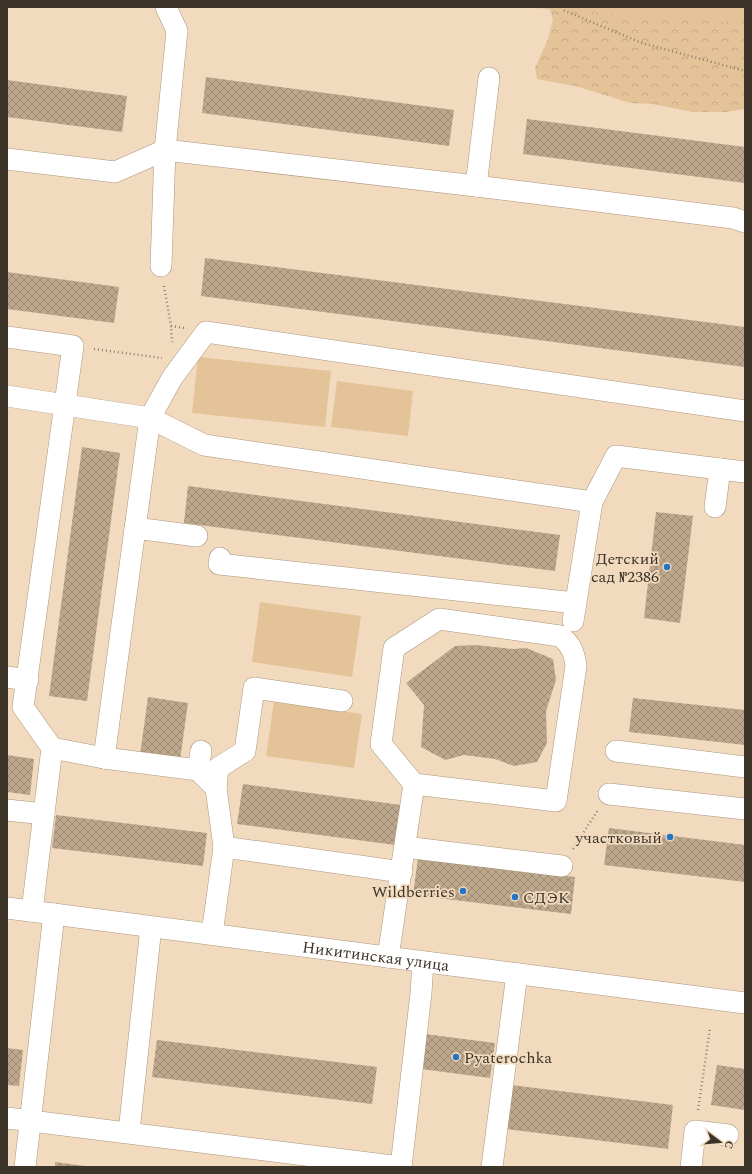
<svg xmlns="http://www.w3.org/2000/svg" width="752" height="1174" font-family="Spectral,serif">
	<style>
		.forest { fill: url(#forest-crowns) }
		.park { fill: #e5c399 }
		.building { fill: url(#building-cross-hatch) }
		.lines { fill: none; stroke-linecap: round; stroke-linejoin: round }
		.minor-casing { stroke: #ac967c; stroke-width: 22 }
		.path { stroke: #8f7f6d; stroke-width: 2.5; stroke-dasharray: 1 3; stroke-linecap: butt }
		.minor { stroke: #fff; stroke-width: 21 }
		.poi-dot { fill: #2475c4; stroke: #f2dabf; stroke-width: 1.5 }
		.labels { text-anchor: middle; stroke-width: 3.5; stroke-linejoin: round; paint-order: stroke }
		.poi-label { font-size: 16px; fill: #3d3429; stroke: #f2dabf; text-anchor: end }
		.street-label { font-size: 16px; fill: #3d3429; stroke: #f2dabf }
	</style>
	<defs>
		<pattern id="forest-crowns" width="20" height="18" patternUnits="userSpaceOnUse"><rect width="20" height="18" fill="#e5c399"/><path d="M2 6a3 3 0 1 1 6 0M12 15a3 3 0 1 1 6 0" fill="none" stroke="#c5a884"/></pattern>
		<pattern id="building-cross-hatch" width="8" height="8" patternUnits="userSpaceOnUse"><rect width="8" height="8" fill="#bea88d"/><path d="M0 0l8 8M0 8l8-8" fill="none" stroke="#9c8a73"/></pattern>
	</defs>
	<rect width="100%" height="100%" fill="#f2dabf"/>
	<path class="forest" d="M543 7H745V109L726 112H693L652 104 630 103 579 87 537 79 535 68 548 39 553 19 550 10Z"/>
	<path class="park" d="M522 7H745V20L722 22Z
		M198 357 331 371 325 427 192 413Z
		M337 381 413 391 408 436 331 427Z
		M260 602 361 616 352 677 252 662Z
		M274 702 362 714 354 768 266 756Z"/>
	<path class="building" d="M206 77 454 110 449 146 202 113Z
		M7 80 127 96 122 132 7 117Z
		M527 119 745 147V183L523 154Z
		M205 258 745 327V367L201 296Z
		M7 272 119 287 114 323 7 309Z
		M82 447 120 453 87 701 49 696Z
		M188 486 560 535 555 571 184 523Z
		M656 512 693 516 680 623 644 618Z
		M476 645 513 649 526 648 553 659 556 680 546 711 547 743 537 762 514 766 495 759 464 755 445 760 421 747 424 705 406 683 455 646Z
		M148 697 188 703 180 760 140 755Z
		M633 698 745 710V745L629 732Z
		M7 755 34 759 30 795 7 792Z
		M243 784 401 805 395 845 237 824Z
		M56 815 207 833 203 866 52 848Z
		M609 828 745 845V882L604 865Z
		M418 858 575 877 571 914 413 895Z
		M425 1034 495 1043 490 1078 421 1069Z
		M157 1040 377 1067 372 1104 152 1077Z
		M7 1048 23 1050 19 1086 7 1085Z
		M717 1065 745 1069V1110L711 1105Z
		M511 1085 673 1105 668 1149 506 1129Z
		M55 1162 85 1166V1167H55Z"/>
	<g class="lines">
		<defs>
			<g id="minor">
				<path d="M7 159 115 172 165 150 177 31 166 7"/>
				<path d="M476 186 489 78"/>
				<path d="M161 266 165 150 476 186 733 218 745 222"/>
				<path d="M7 337 73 346 23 707 52 748 32 911"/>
				<path d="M7 396 150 418 104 758"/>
				<path d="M720 469 745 472"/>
				<path d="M592 502 616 456 720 469 715 507"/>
				<path d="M135 528 197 536"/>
				<path d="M220 558 219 564 575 603"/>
				<path d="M573 621 592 502 204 445 150 418 172 378 206 332 745 411"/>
				<path d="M7 677 28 680"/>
				<path d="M52 748 104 758 198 770 216 788"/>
				<path d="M616 751 745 767"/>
				<path d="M198 770 201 751"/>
				<path d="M609 794 745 809"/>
				<path d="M7 810 44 814"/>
				<path d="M224 847 402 872"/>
				<path d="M405 847 562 866"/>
				<path id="s1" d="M7 908 745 1003"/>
				<path d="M212 934 224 847 216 788 218 768 245 751 254 688 342 701"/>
				<path d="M388 957 414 784 381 744 394 648 439 619 560 636C571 644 574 652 576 666L556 801 414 784"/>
				<path d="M7 1118 401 1167 421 993 423 962"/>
				<path d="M129 1132 151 927"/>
				<path d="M25 1167 54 914"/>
				<path d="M492 1167 517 974"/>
				<path d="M691 1167 695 1131 728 1135"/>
			</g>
		</defs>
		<use href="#minor" class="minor-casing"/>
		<path class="path" d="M562 7 563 10 642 43 745 71
			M164 286 171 326 172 342
			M171 326 184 328
			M94 349 162 358
			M573 849 598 810
			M698 1110 710 1028"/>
		<use href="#minor" class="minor"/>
	</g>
	<g class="poi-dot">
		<circle cx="667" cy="567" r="4"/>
		<circle cx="670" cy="837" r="4"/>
		<circle cx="463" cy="891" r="4"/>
		<circle cx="515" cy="897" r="4"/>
		<circle cx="456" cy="1057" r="4"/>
	</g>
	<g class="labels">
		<g class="poi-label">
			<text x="659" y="564">Детский<tspan x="659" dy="18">сад №2386</tspan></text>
			<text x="662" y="843">участковый</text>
			<text x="455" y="897">Wildberries</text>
			<text x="523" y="903" text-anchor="start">СДЭК</text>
			<text x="464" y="1063" text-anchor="start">Pyaterochka</text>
		</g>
		<g class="street-label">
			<text dy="6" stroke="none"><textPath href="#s1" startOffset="372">Никитинская улица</textPath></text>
		</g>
	</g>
	<rect width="752" height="1174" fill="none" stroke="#3d3429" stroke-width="16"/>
	<g transform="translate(720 1142) rotate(106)" stroke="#f2dabf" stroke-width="3" paint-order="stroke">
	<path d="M0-3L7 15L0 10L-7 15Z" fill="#3d3429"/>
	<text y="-6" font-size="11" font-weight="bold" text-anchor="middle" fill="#3d3429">С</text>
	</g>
</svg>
